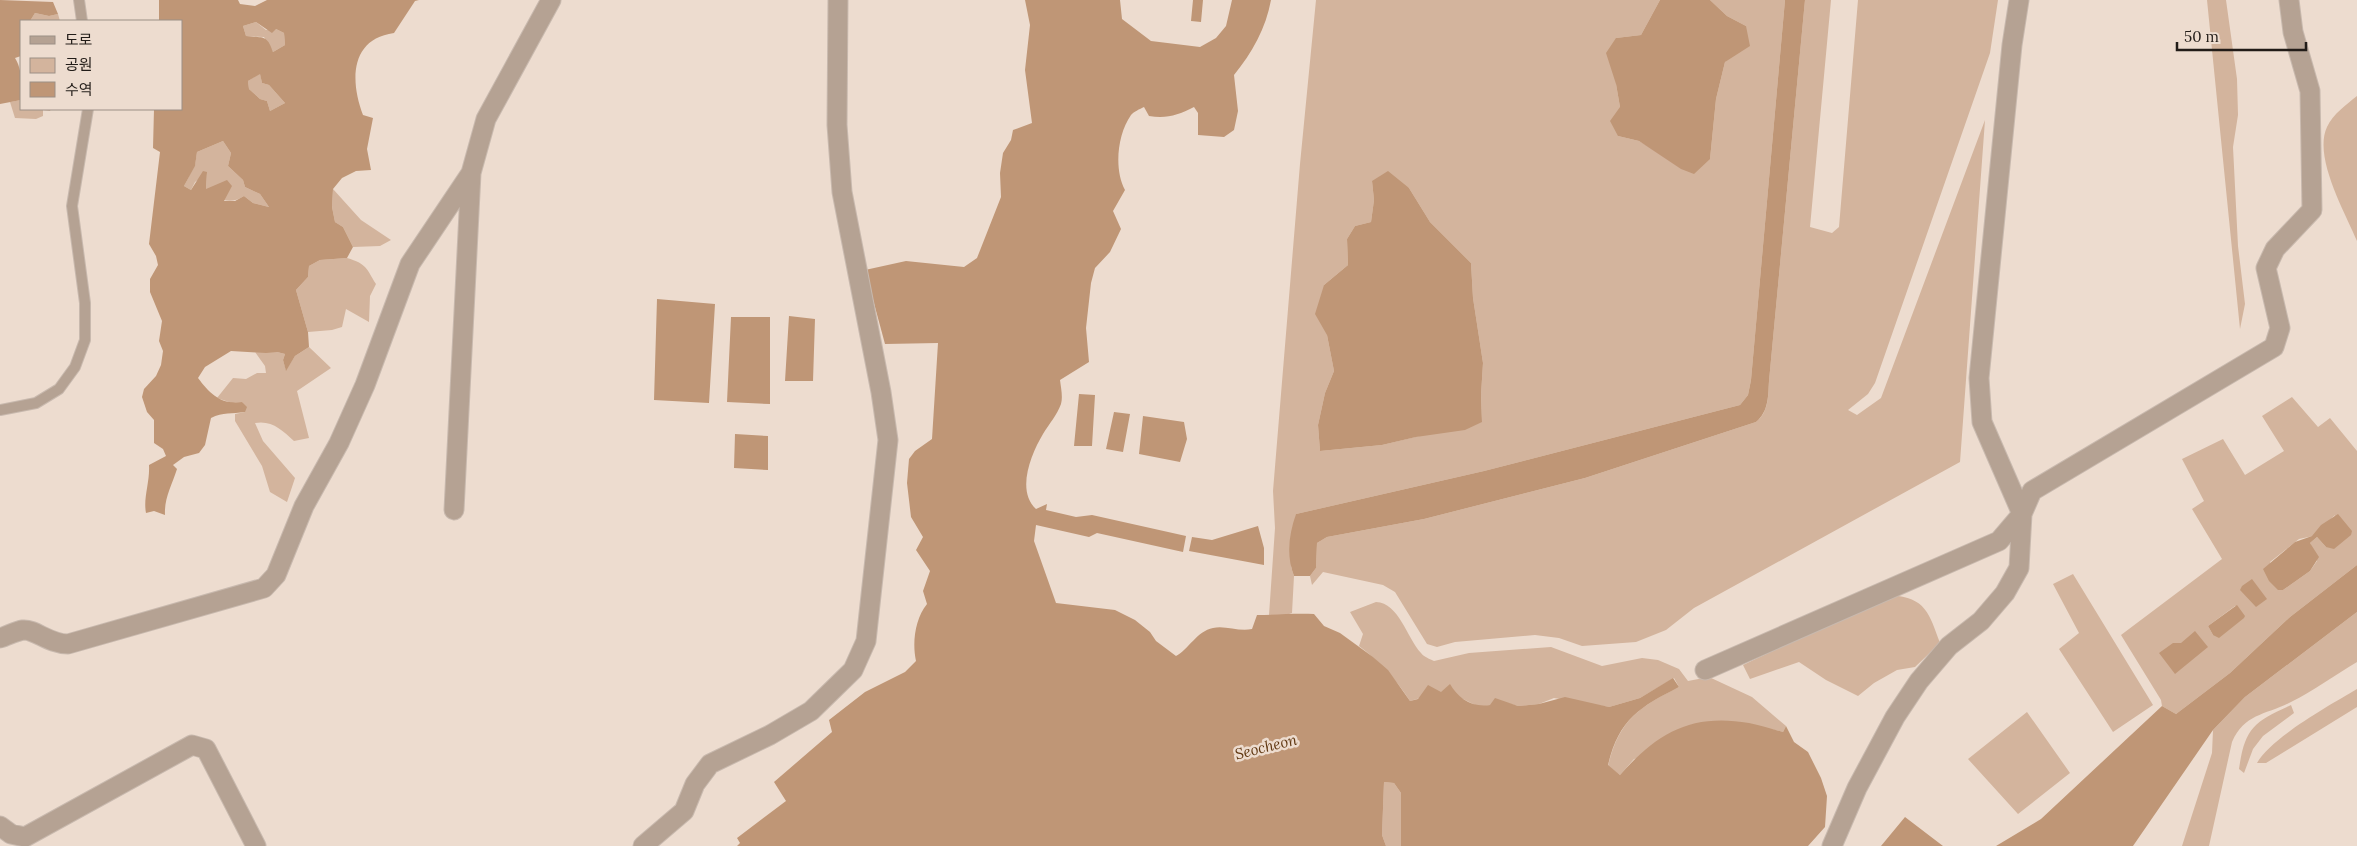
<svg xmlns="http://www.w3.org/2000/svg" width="2357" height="846" font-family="Lora,'Noto Sans KR',serif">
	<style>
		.green { fill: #d3b49d; fill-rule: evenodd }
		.water { fill: #bf9676; fill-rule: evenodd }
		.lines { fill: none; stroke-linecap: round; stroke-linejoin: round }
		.service-casing { stroke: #c8b9ae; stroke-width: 12 }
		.minor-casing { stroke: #c8b9ae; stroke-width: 21 }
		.service { stroke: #b5a293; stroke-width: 10 }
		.minor { stroke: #b5a293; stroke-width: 19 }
		.labels { text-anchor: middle; stroke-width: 5; stroke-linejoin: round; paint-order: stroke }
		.water-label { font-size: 15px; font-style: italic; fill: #603711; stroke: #eddccf }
	</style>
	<rect width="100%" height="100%" fill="#eddccf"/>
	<path class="green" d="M1316 0H1660L1641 35 1616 38V84L1620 107 1618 136 1639 141 1658 152 1710 159 1716 99 1725 62 1746 26 1727 16 1710 0H1785L1751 380 1748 395 1740 405 1484 471 1296 514 1291 567 1294 576 1292 613 1283 616 1269 615 1275 528 1273 491 1300 164ZM1372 181 1409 188 1430 222 1471 263 1473 298 1483 363 1481 395 1482 421 1382 445 1320 451 1318 425 1325 393 1334 371 1327 335 1324 285 1348 265 1347 239 1355 226 1371 222 1374 200Z
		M1805 0H1831L1810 227 1832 233 1839 227 1858 0H1998L1990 53 1875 383 1868 394 1848 410 1857 415 1881 398 1985 120 1960 462 1694 608 1666 630 1636 642 1582 646 1559 638 1535 635 1455 642 1437 647 1427 644 1395 592 1383 585 1323 572 1312 585 1310 576 1316 568 1317 543 1327 537 1424 519 1585 478 1756 422C1769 412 1768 396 1769 381Z
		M2207 0H2226L2237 79 2238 115 2233 147 2238 246 2245 304 2240 329Z
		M35 13 49 16 58 14 60 21H30Z
		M256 22 266 30 276 29 284 33 285 45 273 52 264 37 246 36 243 26Z
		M260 73 262 83 269 85 285 103 270 111 267 101 260 99 249 89 248 81Z
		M2357 96V241C2345 212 2313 157 2327 127 2333 114 2347 104 2357 96Z
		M21 100V109H51L50 111 43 110V116L36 119 15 118 10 102Z
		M223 141 231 153 228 166 243 180 245 187 260 194 269 207 253 203 244 196C228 206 220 199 206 189L207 173 195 182 191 190 184 186 195 165 197 152Z
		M333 189 361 220 391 240 380 246 353 247 343 227 335 222 332 207Z
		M347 258C367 264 366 268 376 284L370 296 369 322 346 309 342 327 332 330 308 332 296 290 308 277 309 266 320 260Z
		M309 347 331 368 297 391 309 438 294 441C282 430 272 420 255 423L263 441 295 478 287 502 270 492 262 466 235 421V414L245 412 242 402 232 403 217 398 233 378 246 379 257 373H266L265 366 255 352H277L285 354 283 360 286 370 295 356Z
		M2292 397 2318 427 2330 418 2357 451V565L2290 617 2230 673 2176 714 2162 706 2161 700 2121 635 2222 559 2192 509 2204 501 2182 459 2223 439 2245 475 2284 451 2262 416ZM2335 515 2326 547 2317 537 2310 543 2317 561 2310 571 2283 590 2270 562 2299 539 2313 536ZM2235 606H2237L2213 635 2208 626Z
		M2073 574 2153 705 2113 732 2059 649 2079 633 2053 584Z
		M1891 595C1926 598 1929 613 1940 643L1915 667 1897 670 1874 683 1858 696 1826 680 1799 662 1750 679 1743 665Z
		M1376 602C1399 603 1407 638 1421 653 1424 657 1430 659 1434 661L1469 653 1551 647 1602 666 1642 658 1658 660 1679 669 1688 681 1709 677 1752 697 1786 726 1783 732 1770 729 1634 759 1620 775 1608 766C1619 720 1639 707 1679 687L1674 678 1640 698 1609 707 1554 698 1539 704 1518 706 1507 703 1479 707 1457 696 1441 692 1410 701C1396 679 1379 661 1359 646L1363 634 1350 612Z
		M2357 612V662C2335 675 2313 691 2291 702 2266 715 2245 713 2232 742L2209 846H2182L2212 753 2213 730 2245 697Z
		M2357 689V707L2266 763H2257C2272 737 2330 705 2357 689Z
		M2291 705 2294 713 2263 736 2253 749 2244 773 2239 769C2245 727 2254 722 2291 705Z
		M2027 712 2070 773 2018 814 1968 759Z
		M1384 782 1394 783 1401 793V846H1386L1382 835Z"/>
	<path class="water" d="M0 0 53 2 58 14 49 16 35 13 30 21H21V56L15 58C23 71 21 85 21 100L0 104Z
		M159 0H238L240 4 255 6 267 0H419L415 1 394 33C350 39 350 81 363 115L373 118 367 149 371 170 356 171 342 178 333 189 332 207 335 222 343 227 353 247 347 258 320 260 309 266 308 277 296 290 308 332 309 347 295 356 286 371 283 360 285 354 277 352 266 353 231 351 205 367 198 378C210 394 221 405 242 402L247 407 245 412C232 414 223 412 211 418L205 445 199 453 184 457 173 465 177 469C172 485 164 498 165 515L154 511 146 513C143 498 150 482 149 465L166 456 163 449 154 443V420L147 412 142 397 144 389 156 376 161 365 163 351 159 341 162 321 150 292V279L158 265 156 256 149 244 160 152 153 148 154 109H181V21H159ZM256 22 272 33 276 29 284 33 285 45 273 52C267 34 263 38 246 36L243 26ZM260 74 262 83 269 85 285 103 270 111 267 101 260 99 249 89 248 81ZM223 141 231 153 228 166 243 180 245 187 260 194 269 207 253 203 244 196 235 201H224L232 186 227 180 206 189 207 172 203 171 191 190 184 186 195 166 197 152Z
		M1025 0H1120L1122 19 1151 41 1200 47 1216 38 1226 26 1232 0H1271C1266 28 1252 53 1234 75L1238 111 1234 130 1224 137 1198 135V113L1194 107C1178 115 1167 119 1149 116L1144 107C1140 109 1133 112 1131 115 1117 135 1114 170 1125 190L1113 211 1121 229 1110 252 1095 268 1091 283 1086 328 1089 362 1060 380C1061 388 1063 397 1061 404 1057 415 1049 424 1043 434 1031 454 1016 491 1036 509L1047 504 1046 510 1076 517 1092 515 1186 536 1183 552 1097 533 1089 537 1036 525 1034 541 1056 603 1115 610 1135 620 1150 632 1156 641 1176 656C1188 650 1197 631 1213 628 1225 625 1239 632 1252 629L1257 615C1276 615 1294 613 1314 614L1324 626 1340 633 1373 657 1388 670 1410 701 1418 699 1428 685 1441 692 1450 684C1458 698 1472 708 1490 705L1495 698 1518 706 1539 704 1565 697 1609 707 1640 698 1673 678 1679 687C1640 707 1619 719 1608 765L1620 775C1657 733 1691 713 1749 723 1760 725 1772 729 1783 732L1786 726 1794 742 1808 752 1821 778 1827 796 1825 827 1808 846H1401V793L1394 783 1384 782 1382 835 1386 846H737L740 843 737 838 786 801 774 782 832 732 829 720 865 692 905 672 916 661C912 642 915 619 927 604L923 591 930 571 916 550 923 537 911 517 907 483 909 459 915 451 932 439 938 343 885 344 865 270 906 261 964 267 977 258 1001 197 1000 173 1003 153 1011 140 1013 130 1032 123 1025 70 1030 25Z
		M1193 0H1203L1201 22 1191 21Z
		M1660 0H1710L1727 16 1746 26 1750 46 1725 62 1716 99 1710 159 1694 174 1681 169 1639 141 1618 136 1610 121 1620 107 1616 84 1606 53 1616 38 1641 35Z
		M1785 0H1805L1769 381C1768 396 1769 411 1756 422L1585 478 1424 519 1327 537 1317 543 1316 568 1310 576H1294C1286 555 1289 534 1296 514L1484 471 1740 405 1748 395 1751 380Z
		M1388 171 1409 188 1430 222 1471 263 1473 298 1483 363 1481 395 1482 422 1465 430 1416 437 1382 445 1320 451 1318 425 1325 393 1334 371 1327 335 1315 314 1324 285 1348 265 1347 239 1355 226 1371 222 1374 200 1372 181Z
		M657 299 715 304 709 403 654 400Z
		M789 316 815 319 813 381H785Z
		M731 317H770V404L727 402Z
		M1079 394 1095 395 1092 446H1074Z
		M1114 412 1130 414 1123 452 1106 449Z
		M1143 416 1184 422 1187 439 1180 462 1139 454Z
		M735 434 768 436V470L734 468Z
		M2338 514 2352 531 2351 535 2334 549 2326 547 2317 537 2310 543 2319 557 2310 571 2283 590H2278L2269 581 2263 569 2295 542 2312 536 2321 525Z
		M1258 526 1264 548V565L1189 551 1192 537 1212 540Z
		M2357 565V612L2245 697 2213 730 2133 846H1996L2041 819 2162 706 2176 714 2230 673 2290 617Z
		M2252 579 2267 599 2256 607 2240 590 2242 586Z
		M2237 605 2245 616 2244 618 2219 638 2213 635 2208 626Z
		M2195 631 2208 647 2175 674 2159 653 2173 643H2181Z
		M1905 817 1943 846H1881Z"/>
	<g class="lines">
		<defs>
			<path id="service" d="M79 0 82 21
				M0 410 36 403 59 389 75 367 85 340V303L72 206 88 109"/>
			<path id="minor" d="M454 510 471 173 486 119 551 0
				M0 638C7 636 16 631 23 630 35 629 49 644 68 644L264 588 276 575 304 506 339 443 365 385 410 264 471 173
				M1705 670 1999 541 2022 514 2032 491 2274 347 2280 328 2266 268 2275 249 2312 210 2310 91 2293 32 2289 0
				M0 826 11 834 25 837 192 745 206 749 256 846
				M643 846 684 811 695 784 710 764 770 735 811 711 853 670 866 641 888 440 881 392 842 192 837 125 838 0
				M1832 846 1857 788 1895 717 1919 681 1949 646 1981 621 2005 593 2019 568 2022 514 1982 422 1979 378 2012 45 2019 0"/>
		</defs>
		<use href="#service" class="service-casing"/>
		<use href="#minor" class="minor-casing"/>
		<use href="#service" class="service"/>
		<use href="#minor" class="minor"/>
	</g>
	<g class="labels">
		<g class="water-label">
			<text transform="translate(1266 747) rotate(-14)" y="5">Seocheon</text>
		</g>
	</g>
	<rect x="20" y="20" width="162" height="90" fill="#eddccf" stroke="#9c8f86"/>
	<rect x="30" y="36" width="25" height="8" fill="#b5a293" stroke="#9c8f86"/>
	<text x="65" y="45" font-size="15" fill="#221c18">도로</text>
	<rect x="30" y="58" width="25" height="15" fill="#d3b49d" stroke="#9c8f86"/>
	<text x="65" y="70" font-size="15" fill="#221c18">공원</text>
	<rect x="30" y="82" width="25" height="15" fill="#bf9676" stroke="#9c8f86"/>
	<text x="65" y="95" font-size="15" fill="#221c18">수역</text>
	<path d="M2177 42v8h129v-8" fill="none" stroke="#221c18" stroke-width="2.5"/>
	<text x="2184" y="42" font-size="15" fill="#221c18" stroke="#eddccf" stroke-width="4" paint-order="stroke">50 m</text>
</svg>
